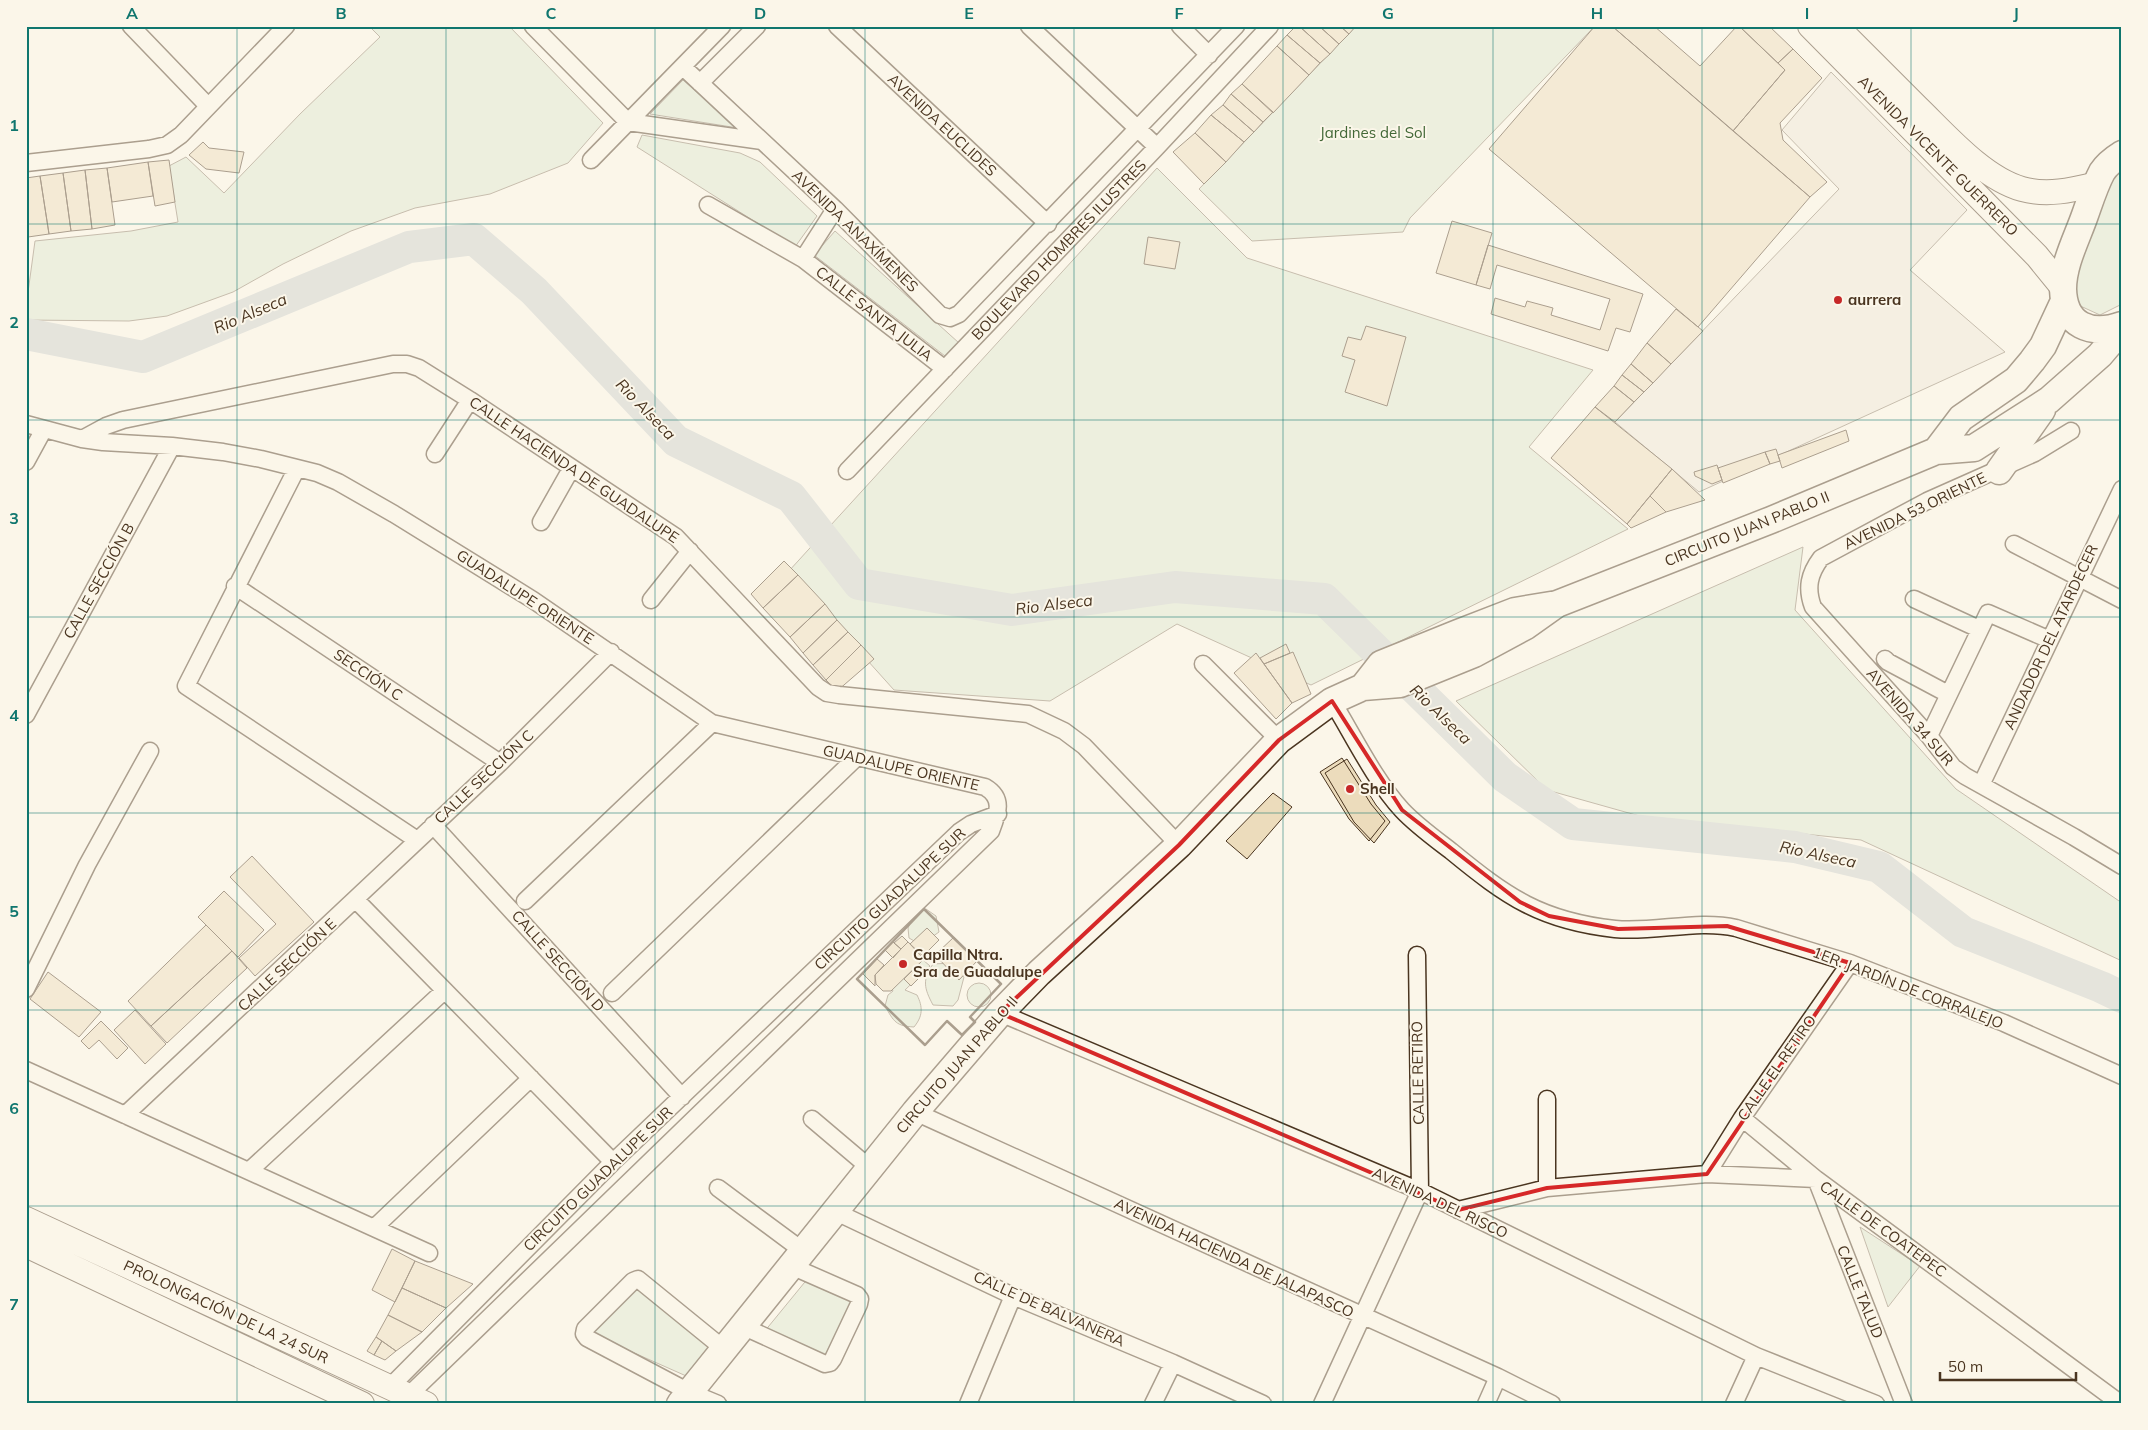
<svg xmlns="http://www.w3.org/2000/svg" width="2148" height="1430" font-family="Mulish,sans-serif">
	<style>
		.green { fill: #dce7d0; stroke: #887966 }
		.parking { fill: #ede7d9; stroke: #887966 }
		.lines { fill: none; stroke-linecap: round; stroke-linejoin: round }
		.river { stroke: #c9cecd; stroke-width: 32 }
		.building { fill: #ecdcbc; stroke: #4a3520 }
		.street-casing { stroke: #4a3520; stroke-width: 19 }
		.secondary-casing { stroke: #4a3520; stroke-width: 26 }
		.primary-casing { stroke: #4a3520; stroke-width: 29 }
		.street { stroke: #fbf6e9; stroke-width: 16 }
		.secondary { stroke: #fbf6e9; stroke-width: 24 }
		.primary { stroke: #fbf6e9; stroke-width: 26 }
		.wall { stroke: #4a3520; stroke-width: 2.5 }
		.marked { fill: none; stroke: #d62828; stroke-width: 4; stroke-linejoin: round }
		.grid { fill: none; stroke: #0f766e; stroke-width: 1; stroke-opacity: 0.55 }
		.poi-dot { fill: #c62828; stroke: #fbf6e9; stroke-width: 2 }
		.labels { text-anchor: middle; stroke-width: 4; stroke-linejoin: round; paint-order: stroke }
		.street-label { font-size: 15px; fill: #4a3520; stroke: #fbf6e9 }
		.park-label { font-size: 15px; fill: #436837; stroke: #fbf6e9 }
		.poi-label { font-size: 15px; font-weight: bold; fill: #4a3520; stroke: #fbf6e9; text-anchor: start }
		.water-label { font-size: 16px; font-style: italic; fill: #4a3520; stroke: #fbf6e9 }
		.neatline { fill: none; stroke: #0f766e; stroke-width: 2 }
		.grid-label { font-size: 16px; text-anchor: middle; font-weight: bold; fill: #0f766e }
	</style>
	<rect width="100%" height="100%" fill="#fbf6e9"/>
	<path class="green" d="M369 26H509L603 123 568 163 490 194 415 208 351 231 283 264 233 292 167 316 129 321 26 320V307L35 241 131 231 178 222 169 166 186 157 224 193 300 114 380 37Z
		M1356 26H1595L1410 218 1403 232 1252 241 1199 189Z
		M683 80 738 128 650 114Z
		M642 135 740 153 760 162 817 216 795 247 637 147Z
		M2122 163V304L2100 315 2076 304 2069 277 2113 167Z
		M1157 168 1247 258 1593 370 1529 447 1628 529 1311 685 1177 624 1050 701 894 690 788 572Z
		M835 231 959 343 945 356 814 255Z
		M1803 547 1795 610 1956 789 2122 903V961L1861 840 1643 817 1547 790 1456 701Z
		M926 909 936 916 939 932 929 939 916 942 909 938 908 928 913 916Z
		M923 960 930 966 905 990 917 995C923 1007 923 1016 914 1027 896 1026 894 1022 885 1006L888 995 893 991 892 989Z
		M953 963 964 977 958 1000 953 1006 933 1005C924 988 922 980 933 964Z
		M967 995a12 12 0 1 1 24 0a12 12 0 1 1-24 0Z
		M1860 1227 1920 1266 1888 1307Z
		M809 1277 857 1300 829 1361 764 1332Z
		M639 1283 718 1349 693 1379 587 1332Z"/>
	<path class="parking" d="M1831 72 1967 210 1910 270 2005 352 1699 492 1615 422 1839 189 1782 130Z"/>
	<g class="lines">
		<path class="river" d="M26 334 143 357 409 247 474 239 534 291 676 441 791 497 859 584 1012 610 1175 587 1324 599 1505 777 1573 824 1795 847 1879 867 1963 932 2101 987 2122 997"/>
	</g>
	<path class="building" d="M1296 26H1299L1330 54 1320 63 1287 35Z
		M1299 26H1319L1339 44 1330 54Z
		M1319 26H1340L1349 34 1339 44Z
		M1340 26H1356L1349 34Z
		M1595 26H1612L1810 197 1698 327 1489 149Z
		M1612 26H1654L1700 66 1737 26H1739L1785 70 1733 131Z
		M1739 26H1769L1793 49 1778 63Z
		M1287 35 1320 63 1309 75 1277 46Z
		M1277 46 1309 75 1273 113 1242 84Z
		M1793 49 1822 78 1780 123 1783 140 1827 182 1810 197 1733 131 1785 70 1778 63Z
		M1242 84 1273 112 1263 122 1231 94Z
		M1231 94 1263 122 1254 132 1223 105Z
		M1223 105 1254 132 1244 142 1211 115Z
		M1211 115 1244 142 1226 162 1195 133Z
		M1195 133 1226 162 1204 184 1173 152Z
		M203 142 209 148 244 152 239 173 206 169 189 155Z
		M169 160 175 202 155 206 148 162Z
		M148 162 153 196 112 202 107 168Z
		M107 168 115 225 92 229 85 170Z
		M85 170 92 229 71 231 63 173Z
		M63 173 71 231 49 234 40 176Z
		M40 176 49 234 28 237 26 178Z
		M1452 221 1492 233 1476 285 1436 273Z
		M1148 237 1180 242 1175 269 1144 264Z
		M1488 245 1643 294 1630 332 1616 328 1608 351 1491 314 1495 298 1525 307 1527 301 1553 308 1551 315 1600 330 1610 299 1497 265 1490 289 1476 285Z
		M1676 309 1703 331 1671 364 1647 343Z
		M1366 326 1406 337 1387 406 1345 392 1355 360 1342 356 1348 337 1361 340Z
		M1647 343 1671 364 1653 383 1631 364Z
		M1631 364 1653 383 1644 392 1622 375Z
		M1622 375 1644 392 1634 402 1614 386Z
		M1614 386 1634 402 1615 422 1595 407Z
		M1595 407 1672 469 1627 524 1551 458Z
		M1846 430 1849 441 1782 468 1778 455Z
		M1776 449 1780 461 1770 464 1765 452Z
		M1765 452 1770 464 1723 483 1718 468Z
		M1717 465 1722 480 1712 484 1695 476 1694 472Z
		M1672 469 1705 500 1666 512 1650 496Z
		M1650 496 1666 512 1631 528 1627 524Z
		M784 561 798 575 763 608 751 594Z
		M798 575 825 604 790 637 763 608Z
		M825 604 837 620 803 653 790 637Z
		M837 620 848 632 813 665 803 653Z
		M848 632 861 645 826 680 813 665Z
		M1286 644 1290 653 1264 664 1260 658Z
		M861 645 874 659 837 691 826 680Z
		M1293 652 1311 694 1292 703 1264 664Z
		M1256 653 1292 703 1276 719 1234 673Z
		M1342 758 1371 804 1385 821 1369 841 1349 819 1320 772Z
		M1347 759 1376 805 1390 822 1374 843 1354 822 1325 773Z
		M1273 793 1292 807 1247 859 1226 841Z
		M252 856 314 922 255 976 239 958 276 924 230 877Z
		M224 891 264 930 238 957 198 917Z
		M206 925 232 951 151 1026 128 1001Z
		M927 928 939 940 922 957 910 944Z
		M902 936 908 942 901 949 894 943Z
		M954 937 977 961 959 980 935 955Z
		M893 942 901 949 893 958 885 950Z
		M908 942 925 958 891 991H883L876 984 875 975Z
		M232 951 247 968 167 1043 151 1026Z
		M877 959 884 965 875 975V986L863 974Z
		M915 968 922 975 911 986 904 979Z
		M48 972 101 1012 79 1037 30 999Z
		M135 1010 166 1044 145 1064 114 1030Z
		M101 1021 128 1048 117 1059 99 1040 89 1049 81 1041Z
		M392 1249 415 1261 395 1302 372 1290Z
		M415 1261 473 1284 446 1308 402 1288Z
		M402 1288 446 1308 422 1332 388 1315Z
		M388 1315 422 1332 396 1351 376 1337Z
		M376 1337 382 1341 374 1355 367 1351Z
		M382 1341 396 1351 385 1360 374 1355Z"/>
	<g class="lines">
		<defs>
			<path id="street" d="M131 26 208 106
				M533 26 628 122 762 141
				M837 26 1048 224
				M1029 26 1157 147
				M1180 26 1209 55
				M683 67 835 209 940 315 950 318 959 314 1236 26
				M700 83 757 26
				M591 160 722 26
				M26 163 149 149 167 145 181 135 286 26
				M708 205 803 259 945 369
				M803 259 835 209
				M26 424 82 439 103 442 172 446 223 452 261 459 317 473 338 482 394 514 533 600 712 723 985 787C1004 798 998 813 991 831L408 1396
				M2071 431 2035 453 1927 501 1821 558C1809 574 1806 588 1813 607L1929 736 1953 767 1965 776 2074 837 2122 866
				M82 439 106 426 123 420 393 364H407L419 368 470 400 676 537 818 687 827 693 839 695 1028 714 1064 731 1084 746 1179 845
				M435 454 470 400
				M26 462 44 429
				M297 468 186 686 417 840
				M847 471 1157 147 1270 26
				M541 522 571 469
				M2014 544 2122 600
				M235 586 500 763
				M1914 599 1979 629
				M651 600 690 551
				M1885 659 1888 662 1948 694
				M1203 664 1279 740
				M1332 701C1353 735 1375 781 1402 810 1416 825 1434 838 1451 851 1507 897 1541 921 1615 929 1655 933 1697 919 1736 928L1850 963 2004 1023 2122 1076
				M26 715 172 446
				M1929 736 1988 613 2050 640
				M1981 785 2122 489
				M433 825 682 1097
				M356 900 613 1162
				M525 901 712 723
				M26 989 87 865 150 751
				M612 993 856 758
				M1000 1013 1420 1191 1756 1356 1876 1404
				M26 1070 429 1253
				M915 1112 1498 1377 1552 1404
				M125 1115 500 763 611 652
				M1742 1118 1816 1179 2121 1404
				M812 1119 871 1169
				M249 1171 444 991
				M1707 1174 1742 1118 1850 963
				M1816 1179 1904 1404
				M718 1188 803 1251
				M1547 1188V1099
				M1458 1210 1547 1188 1707 1174 1816 1179
				M836 1212 1013 1296 1173 1363 1263 1404
				M374 1228 531 1078
				M742 1326 825 1364 830 1363 833 1359 859 1304 860 1299 857 1295 791 1266
				M390 1387 613 1162 959 832 971 824 998 814
				M718 1404 689 1392 587 1338 584 1334 585 1329 633 1281 638 1279 724 1349
				M968 1404 1013 1296
				M1153 1404 1173 1363
				M1322 1404 1420 1191 1417 955
				M1486 1404 1498 1377
				M1734 1404 1756 1356"/>
			<path id="secondary" d="M1810 26 2037 256 2063 288
				M1836 26C1863 53 1890 80 1917 107 1946 135 1983 178 2022 189 2048 196 2072 190 2097 184
				M26 1219 426 1404
				M26 1245 362 1404"/>
			<path id="primary" d="M2122 154C2114 159 2107 164 2102 172 2095 185 2090 201 2085 215 2077 238 2063 264 2063 289 2064 326 2091 336 2122 325
				M1936 451 1961 418 2016 380 2032 361 2043 346 2064 301
				M1999 471 2042 410
				M1363 687 1381 664 1458 633 1515 611 1557 604 1771 520 1936 451 1974 448 2049 400 2100 355 2122 329
				M680 1404 915 1112 1000 1013 1039 973 1179 845 1279 740 1332 701 1363 687 1400 684 1474 654 1526 626 1557 604"/>
		</defs>
		<use href="#street" class="street-casing"/>
		<use href="#secondary" class="secondary-casing"/>
		<use href="#primary" class="primary-casing"/>
		<use href="#street" class="street"/>
		<use href="#secondary" class="secondary"/>
		<use href="#primary" class="primary"/>
		<path class="wall" d="M924 909 1001 984 970 1017 975 1022 962 1035 947 1021 925 1045 857 979Z"/>
	</g>
	<path d="M0 0H2148V1430H0ZM1332 701 1402 810 1520 902 1549 916 1618 929 1727 926 1850 963 1707 1174 1547 1188 1458 1210 1000 1013 1179 845 1279 740Z" fill="#fbf6e9" fill-opacity=".55" fill-rule="evenodd"/>
	<path class="marked" d="M1332 701 1402 810 1520 902 1549 916 1618 929 1727 926 1850 963 1707 1174 1547 1188 1458 1210 1000 1013 1179 845 1279 740Z"/>
	<path class="grid" d="M237 26V1404M446 26V1404M655 26V1404M865 26V1404M1074 26V1404M1283 26V1404M1493 26V1404M1702 26V1404M1911 26V1404M26 224H2122M26 420H2122M26 617H2122M26 813H2122M26 1010H2122M26 1206H2122"/>
	<g class="poi-dot">
		<circle cx="1838" cy="300" r="5"/>
		<circle cx="1350" cy="789" r="5"/>
		<circle cx="903" cy="964" r="5"/>
	</g>
	<g class="labels">
		<g class="street-label">
			<text transform="translate(942 125) rotate(43)" y="5">AVENIDA EUCLIDES</text>
			<text transform="translate(1938 156) rotate(45)" y="5">AVENIDA VICENTE GUERRERO</text>
			<text transform="translate(855 231) rotate(44)" y="5">AVENIDA ANAXÍMENES</text>
			<text transform="translate(1059 250) rotate(-46)" y="5">BOULEVARD HOMBRES ILUSTRES</text>
			<text transform="translate(874 314) rotate(38)" y="5">CALLE SANTA JULIA</text>
			<text transform="translate(574 470) rotate(34)" y="5">CALLE HACIENDA DE GUADALUPE</text>
			<text transform="translate(1915 511) rotate(-26)" y="5">AVENIDA 53 ORIENTE</text>
			<text transform="translate(1747 529) rotate(-22)" y="5">CIRCUITO JUAN PABLO II</text>
			<text transform="translate(99 581) rotate(-61)" y="5">CALLE SECCIÓN B</text>
			<text transform="translate(525 597) rotate(33)" y="5">GUADALUPE ORIENTE</text>
			<text transform="translate(2051 637) rotate(-65)" y="5">ANDADOR DEL ATARDECER</text>
			<text transform="translate(368 675) rotate(34)" y="5">SECCIÓN C</text>
			<text transform="translate(1910 717) rotate(49)" y="5">AVENIDA 34 SUR</text>
			<text transform="translate(901 768) rotate(13)" y="5">GUADALUPE ORIENTE</text>
			<text transform="translate(484 777) rotate(-43)" y="5">CALLE SECCIÓN C</text>
			<text transform="translate(890 899) rotate(-43)" y="5">CIRCUITO GUADALUPE SUR</text>
			<text transform="translate(558 961) rotate(48)" y="5">CALLE SECCIÓN D</text>
			<text transform="translate(287 965) rotate(-43)" y="5">CALLE SECCIÓN E</text>
			<text transform="translate(1908 988) rotate(21)" y="5">1ER. JARDÍN DE CORRALEJO</text>
			<text transform="translate(957 1065) rotate(-49)" y="5">CIRCUITO JUAN PABLO II</text>
			<text transform="translate(1777 1068) rotate(-55)" y="5">CALLE EL RETIRO</text>
			<text transform="translate(1418 1073) rotate(-91)" y="5">CALLE RETIRO</text>
			<text transform="translate(598 1179) rotate(-44)" y="5">CIRCUITO GUADALUPE SUR</text>
			<text transform="translate(1440 1203) rotate(25)" y="5">AVENIDA DEL RISCO</text>
			<text transform="translate(1883 1229) rotate(36)" y="5">CALLE DE COATEPEC</text>
			<text transform="translate(1234 1258) rotate(25)" y="5">AVENIDA HACIENDA DE JALAPASCO</text>
			<text transform="translate(1860 1292) rotate(68)" y="5">CALLE TALUD</text>
			<text transform="translate(1049 1309) rotate(24)" y="5">CALLE DE BALVANERA</text>
			<text transform="translate(226 1312) rotate(25)" y="5">PROLONGACIÓN DE LA 24 SUR</text>
		</g>
		<g class="park-label">
			<text x="1373" y="138">Jardines del Sol</text>
		</g>
		<g class="poi-label">
			<text x="1848" y="305">aurrera</text>
			<text x="1360" y="794">Shell</text>
			<text x="913" y="960">Capilla Ntra.<tspan x="913" dy="17">Sra de Guadalupe</tspan></text>
		</g>
		<g class="water-label">
			<text transform="translate(250 313) rotate(-23)" y="6">Rio Alseca</text>
			<text transform="translate(646 409) rotate(46)" y="6">Rio Alseca</text>
			<text transform="translate(1054 604) rotate(-7)" y="6">Rio Alseca</text>
			<text transform="translate(1441 714) rotate(44)" y="6">Rio Alseca</text>
			<text transform="translate(1818 854) rotate(12)" y="6">Rio Alseca</text>
		</g>
	</g>
	<rect width="2148" height="1430" fill="none" stroke="#fbf6e9" stroke-width="55"/>
	<path d="M1940 1372v8h136v-8" fill="none" stroke="#4a3520" stroke-width="2.5"/>
	<text x="1948" y="1372" font-size="15" fill="#4a3520" stroke="#fbf6e9" stroke-width="4" paint-order="stroke">50 m</text>
	<rect x="28" y="28" width="2092" height="1374" class="neatline"/>
	<g class="grid-label">
		<text x="132" y="19">A</text>
		<text x="341" y="19">B</text>
		<text x="551" y="19">C</text>
		<text x="760" y="19">D</text>
		<text x="969" y="19">E</text>
		<text x="1179" y="19">F</text>
		<text x="1388" y="19">G</text>
		<text x="1597" y="19">H</text>
		<text x="1807" y="19">I</text>
		<text x="2016" y="19">J</text>
		<text x="14" y="131">1</text>
		<text x="14" y="328">2</text>
		<text x="14" y="524">3</text>
		<text x="14" y="721">4</text>
		<text x="14" y="917">5</text>
		<text x="14" y="1114">6</text>
		<text x="14" y="1310">7</text>
	</g>
</svg>
